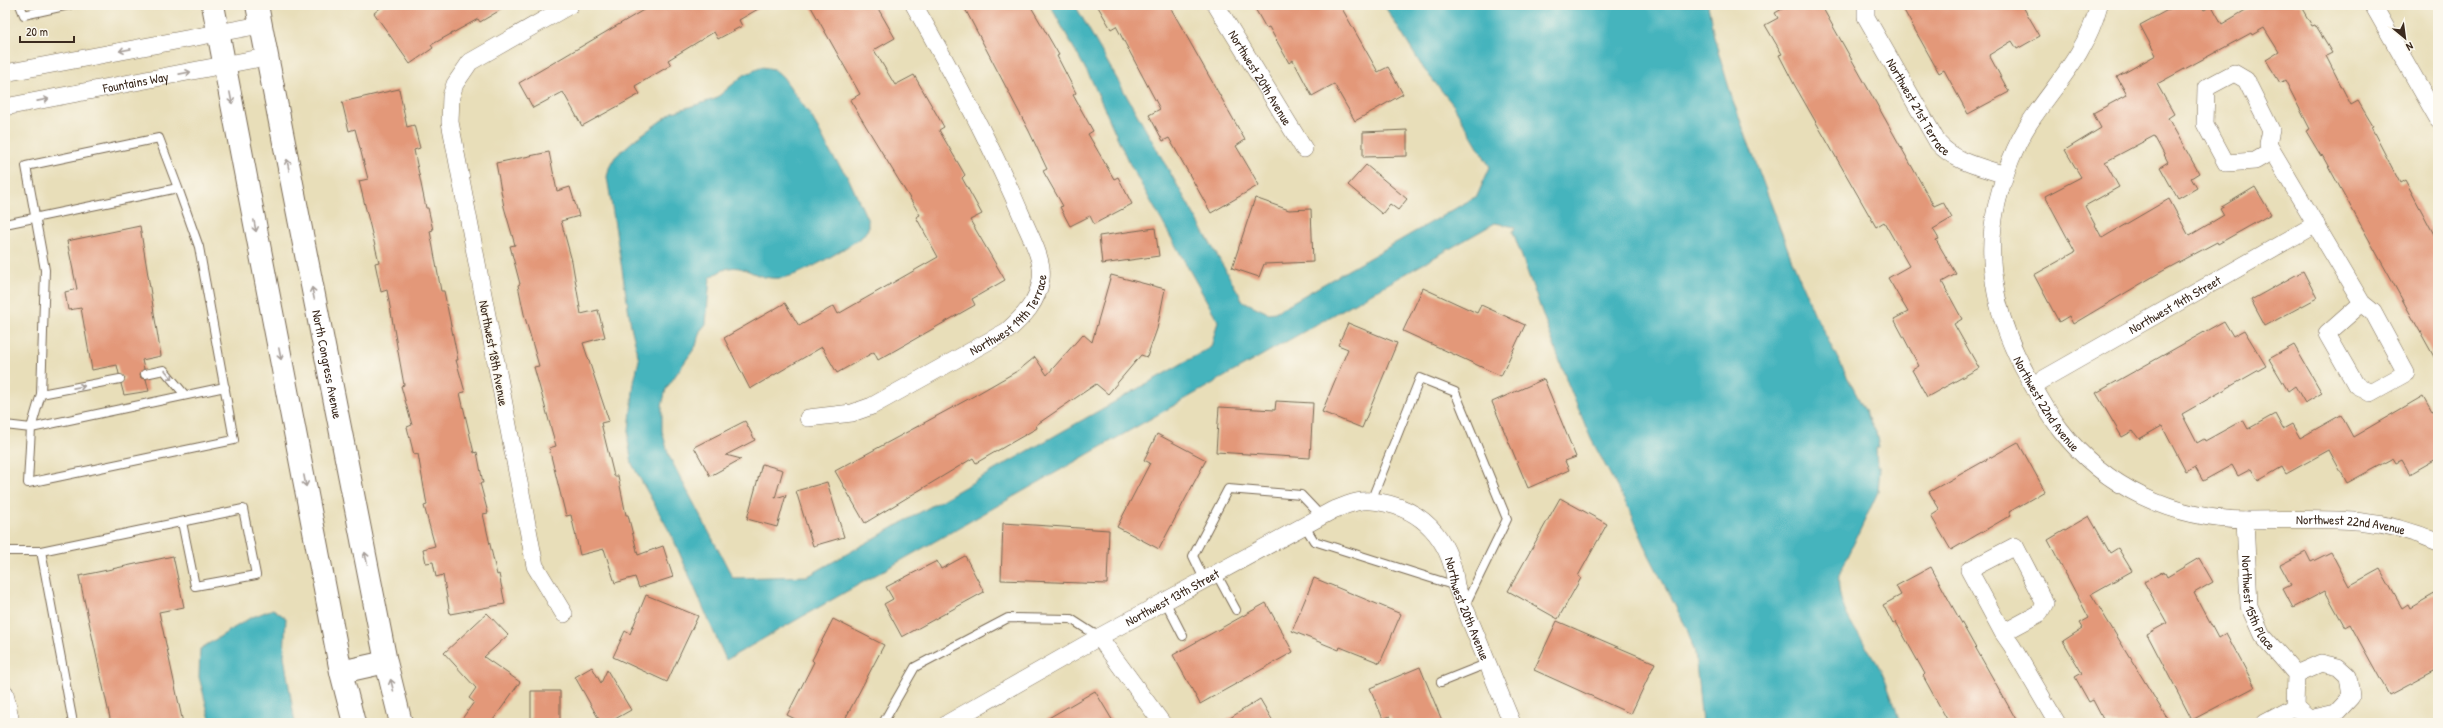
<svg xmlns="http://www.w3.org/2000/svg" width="2443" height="728" font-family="'Patrick Hand',sans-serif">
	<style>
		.water { fill: #44b4bd; stroke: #406f6e }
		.building { fill: #e39879 }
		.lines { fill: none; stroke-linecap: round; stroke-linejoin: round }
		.service-casing { stroke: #786954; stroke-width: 10 }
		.minor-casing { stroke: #786954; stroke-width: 18 }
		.secondary-casing { stroke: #786954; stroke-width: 24 }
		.service { stroke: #fff; stroke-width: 8 }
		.minor { stroke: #fff; stroke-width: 17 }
		.secondary { stroke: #fff; stroke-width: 22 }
		.oneway { stroke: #a79f9a }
		.labels { text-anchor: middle; stroke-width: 3; stroke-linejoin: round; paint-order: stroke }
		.street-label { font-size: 13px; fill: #3b2a1e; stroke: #fbf7ec }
	</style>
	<rect width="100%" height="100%" fill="#fbf7ec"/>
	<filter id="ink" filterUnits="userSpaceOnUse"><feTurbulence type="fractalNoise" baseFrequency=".025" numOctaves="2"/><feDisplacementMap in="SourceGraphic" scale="8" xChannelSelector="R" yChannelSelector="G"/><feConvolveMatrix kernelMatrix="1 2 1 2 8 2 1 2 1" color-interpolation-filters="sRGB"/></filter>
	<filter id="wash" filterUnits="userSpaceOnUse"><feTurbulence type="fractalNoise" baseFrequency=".012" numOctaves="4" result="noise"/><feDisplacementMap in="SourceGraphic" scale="16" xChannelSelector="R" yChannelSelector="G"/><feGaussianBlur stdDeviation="0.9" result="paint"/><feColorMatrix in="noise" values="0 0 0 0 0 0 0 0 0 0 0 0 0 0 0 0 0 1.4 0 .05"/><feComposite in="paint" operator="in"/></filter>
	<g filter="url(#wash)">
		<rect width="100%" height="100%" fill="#e8deb9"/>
		<path class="water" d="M1050 5H1075L1243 301 1268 313 1275 312 1477 196 1490 167 1454 106 1423 68 1384 5H1708L1714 37 1732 98 1791 258 1815 315 1876 432 1879 448H1876L1877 467H1880L1878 492 1839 575C1835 609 1861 636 1877 663 1887 682 1894 702 1900 723H1702L1695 653 1687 629 1649 555 1632 515 1591 439 1568 384 1513 232 1515 227 1495 223 726 660 672 536 632 464 628 440 634 382 639 360 631 326 613 213 607 177 609 168 615 157 633 141 673 112 715 99 744 75 762 67 774 69 783 77 813 119 831 154 848 177 868 221V229L862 237C844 249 802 276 781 278 747 281 743 253 710 278L706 324 700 331 696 346 666 389 662 406V431L669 456 733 578 808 576 1211 347 1218 321 1127 159 1092 81Z
			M273 609 286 618 284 656 295 723H211L199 677 200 649 250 618Z"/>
		<g id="blocks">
			<path class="building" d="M384 5H509L480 22 478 19 431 45 433 48 410 64 374 13Z
				M652 5H765L739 20 742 26 718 39 714 32 668 60 671 65 635 86 640 94 582 126 563 92 533 108 519 83Z
				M810 5H876L895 38 874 50 895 85 914 75 944 127 939 130 965 175 962 178 982 214 970 220 1005 280 972 299 975 305 878 360 874 352 837 373 822 347 750 389 724 338 785 303 799 326 834 306 838 314 938 257 916 217 920 215 850 100 860 94Z
				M963 5H1030L1059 55 1057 56 1076 93 1073 95 1093 131 1088 134 1114 179 1118 177 1132 204 1094 224 1090 216 1070 226 1060 207 1063 206 1043 171 1047 169 1029 131Z
				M1097 5H1169L1245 140 1236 146 1259 185 1211 213 1169 138 1163 141 1149 115 1160 109 1116 26 1111 29Z
				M1253 5H1340L1378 72 1388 67 1403 94 1355 121 1334 84 1312 96 1293 60 1289 63 1269 27 1266 28Z
				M1789 5H1821L1934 206 1943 202 1952 218 1933 229 1939 239 1936 240 1956 274 1942 282 1962 319 1954 324 1979 368 1927 397 1912 370 1919 366 1894 319 1908 312 1888 278 1909 266 1884 222 1876 227 1794 84 1779 55 1782 54 1765 25 1778 18 1775 13Z
				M1901 5H2022L2040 36 2017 49 2012 41 1989 55 2009 92 1968 114 1944 70 1939 73Z
				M2177 5H2201L2204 10 2212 6 2222 24 2254 5H2300L2312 26 2315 25 2332 53 2326 56 2351 105 2358 101 2373 126 2371 127 2400 183 2405 180 2438 242V364L2322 155 2321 156 2306 131 2310 129 2285 80 2280 83 2266 60 2279 52 2264 28 2252 35 2251 33 2157 84 2174 114 2168 118 2199 173 2191 178 2197 188 2178 199 2160 167 2168 162 2154 136 2105 162 2119 187 2085 206 2102 238 2169 199 2189 236 2224 215 2220 208 2255 187 2271 214 2218 244 2217 242 2159 273 2073 324 2069 316 2059 322 2034 275 2075 252 2045 196 2081 177 2065 150 2101 128 2093 113 2127 95 2117 77 2156 55 2140 25Z
				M399 89 407 127 414 125 420 148 414 150 426 208H428L433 230 430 231 441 291H444L458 360H456L465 392 460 393 474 453 477 452 483 483H480L488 513 483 514 497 575 499 574 505 604 450 614 443 575 436 577 433 562 426 563 423 549 435 546 424 506 427 505 418 454 414 455 407 427 412 425 401 386 404 385 387 290 381 292 375 263 379 262 359 181 368 179 355 129 349 131 342 102Z
				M1407 130V156L1363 157V132Z
				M549 152 557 191 570 187 579 216 561 221 572 261 581 314 598 310 605 337 583 343 609 421 601 423 614 476H618L626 515H628L638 555 663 546 673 577 639 588 635 577 615 583 604 549 580 555 571 515 566 516 549 448 556 446 534 367 539 366 524 314 518 285 520 284 510 246 515 245 504 207 496 163Z
				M1366 165 1407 199 1398 210 1390 204 1382 214 1348 185Z
				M1255 198 1289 210 1311 209 1313 262 1264 264 1259 277 1232 268Z
				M140 226 161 356 142 360 144 369 140 375 141 378 146 379 149 391 124 395 121 384 125 378 119 374 117 365 92 370 81 308 68 310 65 292 77 289 67 241Z
				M1155 228 1159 256 1102 264 1099 236Z
				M2303 271 2317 298 2265 326 2251 300Z
				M1111 275 1165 289 1157 329 1147 357 1141 355 1108 394 1096 384 1036 425 1037 428 976 463 973 458 865 523 835 471 972 397 1019 370 1035 357 1047 375 1083 334 1092 342Z
				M1423 288 1477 313 1481 305 1525 325 1501 376 1403 331Z
				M2224 321 2233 336 2244 330 2266 366 2182 414 2197 443 2204 439 2205 441 2243 420 2248 429 2275 414 2283 429 2292 424 2300 438 2341 415 2353 437 2423 396 2432 412 2438 409V458L2410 474 2402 460 2396 463 2393 458 2347 483 2329 450 2286 474 2282 467 2258 481 2251 469 2238 476 2232 465 2203 481 2195 467 2186 472 2162 426 2139 439 2133 431 2122 437 2096 393Z
				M1348 323 1397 343 1362 428 1322 412 1348 349 1338 345Z
				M2294 345 2322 393 2305 403 2295 386 2288 391 2269 359Z
				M1544 379 1576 457 1565 461 1569 470 1528 488 1492 402Z
				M1276 401 1313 403 1310 458 1216 452 1219 407 1275 410Z
				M745 421 755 440 726 455 741 459 710 476 694 447Z
				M1157 434 1206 460 1159 549 1117 527 1150 463 1144 460Z
				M2018 442 2045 491 2009 512 2011 515 1951 550 1931 516 1940 510 1929 492Z
				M762 464 783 470 775 498 786 495 777 527 747 519Z
				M827 482 844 537 813 546 796 491Z
				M1560 498 1607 524 1578 576 1581 578 1558 619 1508 591Z
				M2089 516 2110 553 2118 548 2132 571 2091 594 2170 723H2105L2093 700 2089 702 2075 677 2082 673 2063 641 2083 628 2080 623 2089 618 2048 540Z
				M1003 523 1109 530 1107 584 1001 580Z
				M2306 552 2311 562 2331 552 2349 586 2380 569 2402 608 2408 604 2410 608 2438 592V669L2389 695 2350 624 2345 627 2325 591 2293 608 2283 589 2291 585 2280 565Z
				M173 556 184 607 159 612 183 723H111L79 576Z
				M965 556 984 592 902 637 884 604 893 599 886 587 937 561 941 569Z
				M2199 558 2213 582 2194 593 2218 638 2226 633 2255 687 2192 720 2147 634 2167 623 2144 582 2164 571 2167 577Z
				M1931 567 1951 604 2018 723H1949L1923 676 1925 674 1896 622 1893 624 1883 605 1901 595 1896 586Z
				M1314 578 1401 614 1380 663 1340 647 1339 650 1292 631Z
				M646 595 698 616 667 682 613 657 625 631 630 634Z
				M1266 603 1293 652 1200 704 1173 655Z
				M487 613 508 635 484 657 520 682 491 723H459L474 702 469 698 476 688 444 653Z
				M833 619 884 645 843 723H803L787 715 814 662 812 660Z
				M1557 621 1655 663 1631 714 1534 670Z
				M592 667 601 683 607 670 631 710 608 723H601L575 677Z
				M1420 667 1443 723H1393L1390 716 1383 719 1370 688Z
				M531 691H560V723H531Z
				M1095 691 1114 723H1040Z
				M1260 699 1274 723H1222Z"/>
		</g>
	</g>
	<g filter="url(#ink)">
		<use href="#blocks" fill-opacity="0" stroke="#786954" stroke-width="1"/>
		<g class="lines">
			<defs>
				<path id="service" d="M20 5 24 15 69 5
					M178 188 199 247 234 440 28 483 31 428 225 387
					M5 224 178 188 159 138 26 166 45 270 41 394 31 428 5 425
					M145 374 164 370 185 395
					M41 394 120 379
					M1371 501 1420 378 1455 392 1507 519 1465 605
					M1304 525 1314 541 1456 586
					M5 551H41L243 509 256 575 195 586 182 522
					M41 551 73 723
					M1216 573 1236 610
					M1204 579 1193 556 1228 489 1301 495 1321 516
					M1165 601 1183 636
					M1441 682 1486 664
					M883 723 915 667 1008 618 1071 619 1099 637"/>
				<g id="minor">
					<path id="s1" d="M1216 5 1304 149"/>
					<path id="s2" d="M1866 5V17L1938 143C1955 162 1981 167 2005 175"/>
					<path id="s3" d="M2099 5C2086 54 2057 82 2030 122 2014 147 2004 174 1997 203 1983 263 1998 325 2028 377 2038 395 2048 413 2060 429 2105 488 2174 520 2248 520 2317 520 2372 513 2438 542"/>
					<path d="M2373 5 2438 119"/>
					<path d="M5 73 260 25"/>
					<path id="s4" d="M5 107 266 57"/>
					<path d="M2272 151 2255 161 2226 163 2205 124 2206 88 2234 73 2246 80 2271 130 2268 144 2362 303 2373 312 2406 373 2370 393 2356 385 2327 334 2362 303"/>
					<path id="s5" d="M2033 385 2316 224"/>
					<path id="s6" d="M808 418 852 413 872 406 1007 331C1023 317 1038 302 1041 279 1044 260 1030 236 1023 219 992 145 954 75 914 5"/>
					<path id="s7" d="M2245 520 2249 606 2262 635 2296 674 2295 707"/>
					<path d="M564 614 535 566 450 122 451 96 455 84 470 62 570 5"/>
					<path d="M2003 633 2040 613 2045 604 2015 546 1969 570 2003 633 2012 646 2057 723"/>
					<path d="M1099 637 1162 723"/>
					<path d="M5 693 11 723"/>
					<path id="s8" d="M948 723 1099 637 1333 510C1342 507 1352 502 1362 501 1370 500 1381 502 1389 504 1429 514 1452 546 1456 586L1512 723"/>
					<path d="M2265 723 2295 707 2309 719 2336 713 2351 697 2348 676 2338 667 2321 663 2296 674"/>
				</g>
				<g id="secondary">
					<path d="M213 5 341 672 354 723"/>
					<path id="s9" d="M257 5 386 662 401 723"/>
					<path d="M341 672 386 662"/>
				</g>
			</defs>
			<use href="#service" class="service-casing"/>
			<use href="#minor" class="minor-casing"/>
			<use href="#secondary" class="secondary-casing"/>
			<use href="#service" class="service"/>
			<use href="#minor" class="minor"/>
			<use href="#secondary" class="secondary"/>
		</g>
		<defs><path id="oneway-shaft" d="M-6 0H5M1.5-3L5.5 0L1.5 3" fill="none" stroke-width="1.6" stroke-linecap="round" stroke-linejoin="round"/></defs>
		<g class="oneway">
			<use href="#oneway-shaft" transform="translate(125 50) rotate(169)"/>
			<use href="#oneway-shaft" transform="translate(185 73) rotate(-11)"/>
			<use href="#oneway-shaft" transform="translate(231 98) rotate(79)"/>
			<use href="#oneway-shaft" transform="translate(43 100) rotate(-11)"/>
			<use href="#oneway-shaft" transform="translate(288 165) rotate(-101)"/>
			<use href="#oneway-shaft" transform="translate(255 226) rotate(79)"/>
			<use href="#oneway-shaft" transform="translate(313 293) rotate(-101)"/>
			<use href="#oneway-shaft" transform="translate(280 354) rotate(79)"/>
			<use href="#oneway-shaft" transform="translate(169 375) rotate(50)"/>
			<use href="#oneway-shaft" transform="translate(79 387) rotate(-11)"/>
			<use href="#oneway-shaft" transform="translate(305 481) rotate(79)"/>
			<use href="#oneway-shaft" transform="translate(366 558) rotate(-101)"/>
			<use href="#oneway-shaft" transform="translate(392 685) rotate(-104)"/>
		</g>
	</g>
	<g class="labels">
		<g class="street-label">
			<text dy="5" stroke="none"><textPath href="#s1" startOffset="85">Northwest 20th Avenue</textPath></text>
			<text dy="5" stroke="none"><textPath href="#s4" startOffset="133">Fountains Way</textPath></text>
			<text dy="5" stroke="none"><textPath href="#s2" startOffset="116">Northwest 21st Terrace</textPath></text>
			<text dy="5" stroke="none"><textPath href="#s5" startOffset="163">Northwest 14th Street</textPath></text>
			<text dy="5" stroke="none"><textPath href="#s6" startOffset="233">Northwest 19th Terrace</textPath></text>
			<text transform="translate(494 353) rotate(79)" y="5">Northwest 18th Avenue</text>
			<text dy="5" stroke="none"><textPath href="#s9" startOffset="366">North Congress Avenue</textPath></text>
			<text dy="5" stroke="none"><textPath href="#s3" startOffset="438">Northwest 22nd Avenue</textPath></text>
			<text dy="5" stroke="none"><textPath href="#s3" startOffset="786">Northwest 22nd Avenue</textPath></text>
			<text dy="5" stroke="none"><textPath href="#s8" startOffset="257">Northwest 13th Street</textPath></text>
			<text dy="5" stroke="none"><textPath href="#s7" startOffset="85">Northwest 15th Place</textPath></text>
			<text dy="5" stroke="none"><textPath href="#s8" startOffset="636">Northwest 20th Avenue</textPath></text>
		</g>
	</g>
	<rect width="2443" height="728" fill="none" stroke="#fbf7ec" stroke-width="20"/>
	<g transform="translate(2405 38) rotate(151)" stroke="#fbf7ec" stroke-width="3" paint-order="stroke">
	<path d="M0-3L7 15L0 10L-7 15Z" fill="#3b2a1e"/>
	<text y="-6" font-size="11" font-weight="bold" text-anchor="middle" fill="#3b2a1e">N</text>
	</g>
	<path d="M20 36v6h54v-6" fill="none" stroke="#3b2a1e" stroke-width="2"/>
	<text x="26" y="36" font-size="12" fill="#3b2a1e" stroke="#fbf7ec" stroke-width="3" paint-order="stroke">20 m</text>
</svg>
